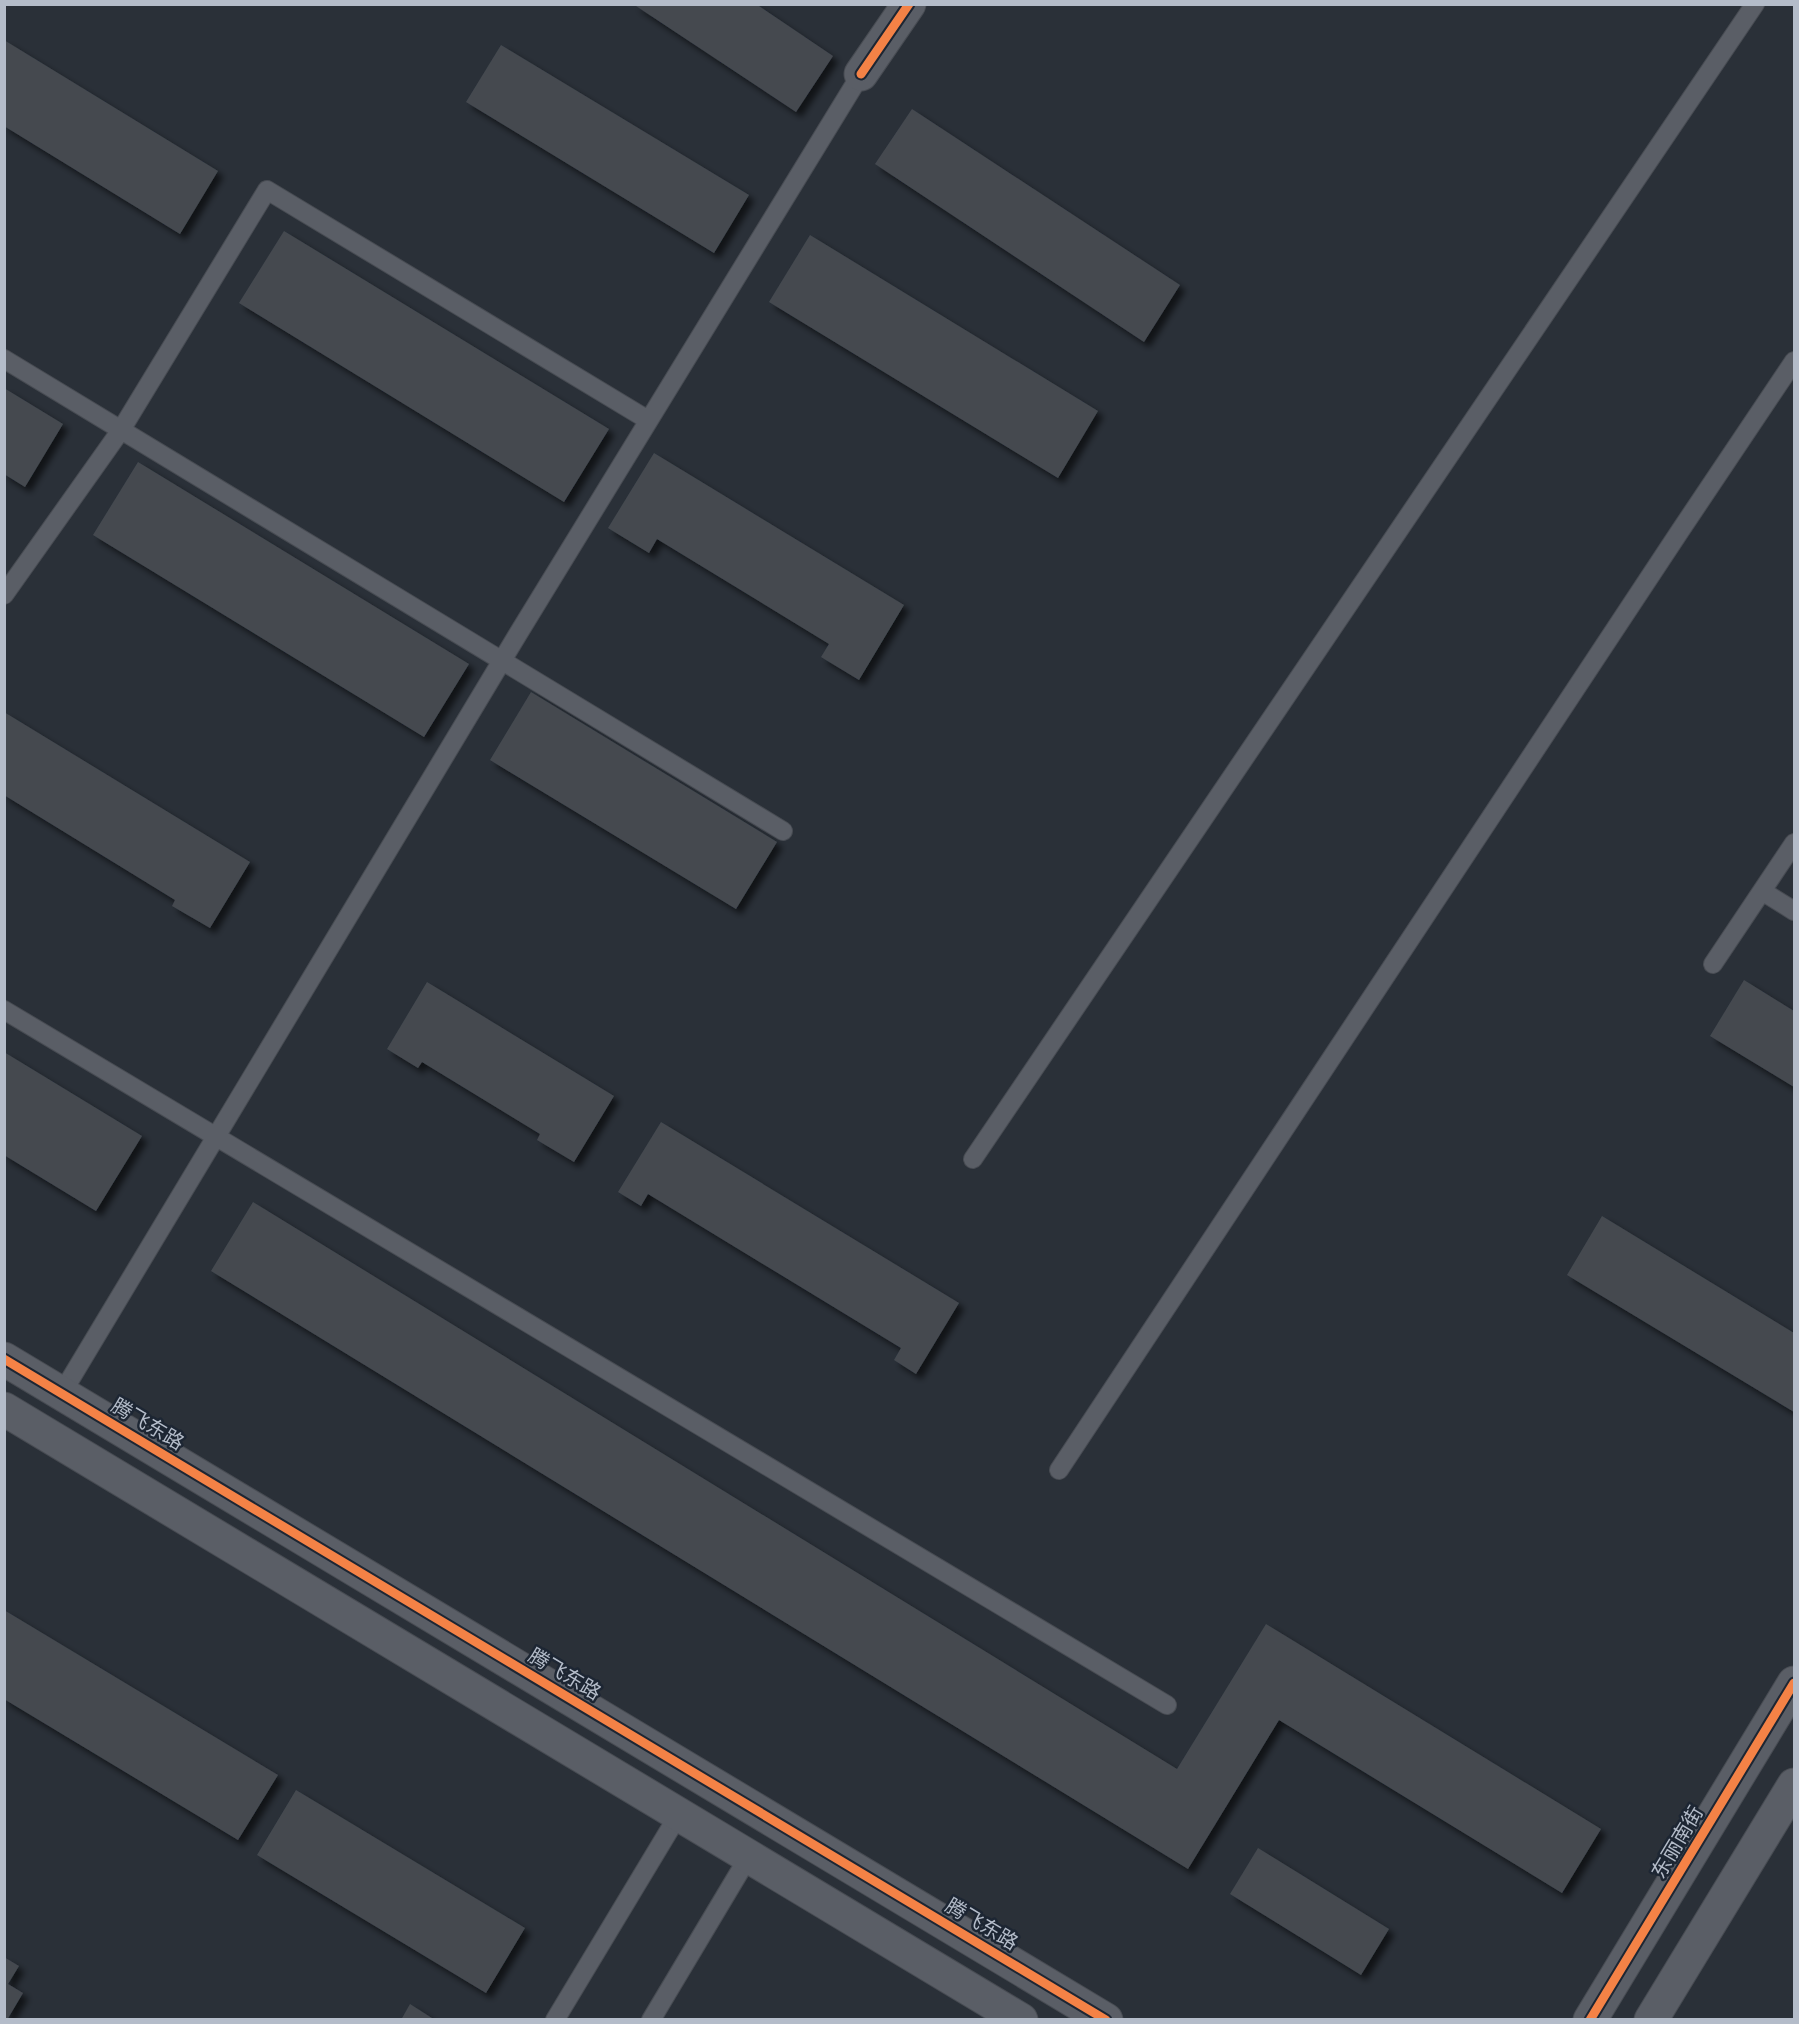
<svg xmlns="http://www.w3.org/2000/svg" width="1799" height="2024" font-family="'Exo 2','Noto Sans SC',sans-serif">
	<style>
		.building { fill: #444950; filter: url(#shadow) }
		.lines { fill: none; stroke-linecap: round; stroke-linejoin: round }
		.service-casing { stroke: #484c53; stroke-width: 20 }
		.minor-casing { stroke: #484c53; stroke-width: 35 }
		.tertiary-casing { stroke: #484c53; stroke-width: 35 }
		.service { stroke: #5a5e66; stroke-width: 18 }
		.minor { stroke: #5a5e66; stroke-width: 33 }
		.tertiary { stroke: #5a5e66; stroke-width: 33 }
		.cycleway-casing { stroke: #1d2633; stroke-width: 13 }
		.cycleway { stroke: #f48246; stroke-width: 9 }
		.labels { text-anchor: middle; stroke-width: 5; stroke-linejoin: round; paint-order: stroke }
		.street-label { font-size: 20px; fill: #b4bcc9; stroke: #1d2633 }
	</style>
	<defs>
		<filter id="shadow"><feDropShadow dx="5.5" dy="5.5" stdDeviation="3" flood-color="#0009"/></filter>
	</defs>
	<rect width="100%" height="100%" fill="#2a3038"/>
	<path class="building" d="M633 4H756L833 56 796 112Z
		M4 40 218 171 180 234 4 126Z
		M501 45 749 195 714 253 466 102Z
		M912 109 1180 285 1144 342 875 164Z
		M284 231 609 429 564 502 239 303Z
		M810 235 1098 411 1058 478 769 302Z
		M4 388 63 424 25 487 4 474Z
		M654 453 904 605 859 680 821 657 829 644 657 539 649 553 608 528Z
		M138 462 469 664 424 737 93 535Z
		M531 692 777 842 736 909 490 760Z
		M4 712 250 862 210 928 172 906 175 900 4 795Z
		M1744 980 1794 1011V1087L1710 1036Z
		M427 982 614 1096 574 1162 537 1140 540 1134 422 1062 418 1068 387 1049Z
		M4 1052 142 1136 96 1211 4 1155Z
		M661 1122 959 1303 916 1374 894 1360 901 1348 648 1194 641 1206 618 1192Z
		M253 1202 1177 1769 1266 1624 1601 1829 1562 1893 1279 1720 1188 1869 211 1271Z
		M1602 1216 1794 1333V1412L1567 1275Z
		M4 1610 278 1775 238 1840 4 1699Z
		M296 1790 525 1928 486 1993 257 1855Z
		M1258 1848 1389 1929 1361 1975 1230 1894Z
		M4 1957 19 1966 8 1984 23 1993 7 2020H4Z
		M410 2004 435 2020H401Z"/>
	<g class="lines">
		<defs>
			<path id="service" d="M4 359 783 831
				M4 595 121 430 267 190 648 420
				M1762 891 1794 911
				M1713 964 1794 843
				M4 1010 1167 1705
				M973 1159 1755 4
				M62 1393 518 634 861 74
				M1059 1470 1680 531 1794 361
				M555 2020 679 1814
				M651 2020 749 1856"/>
			<path id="minor" d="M861 74 909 4"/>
			<path id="tertiary" d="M4 1359 1106 2020
				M4 1409 1021 2020
				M1590 2020 1794 1683
				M1651 2020 1794 1785"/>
		</defs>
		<use href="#service" class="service-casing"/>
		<use href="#minor" class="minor-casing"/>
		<use href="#tertiary" class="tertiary-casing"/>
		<use href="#service" class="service"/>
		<use href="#minor" class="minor"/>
		<use href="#tertiary" class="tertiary"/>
		<defs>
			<path id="cycleway" d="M861 74 909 4
				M4 1359 1106 2020
				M1590 2020 1794 1683"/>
		</defs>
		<use href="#cycleway" class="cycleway-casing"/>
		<use href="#cycleway" class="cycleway"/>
	</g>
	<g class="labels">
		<g class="street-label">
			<text transform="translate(148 1424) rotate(31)" y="7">腾飞东路</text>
			<text transform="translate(565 1674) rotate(31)" y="7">腾飞东路</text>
			<text transform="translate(1677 1842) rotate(-59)" y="7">东丽南街</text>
			<text transform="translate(982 1924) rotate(31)" y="7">腾飞东路</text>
		</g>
	</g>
	<rect width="1799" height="2024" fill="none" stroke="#b4bcc9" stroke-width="12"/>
</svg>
